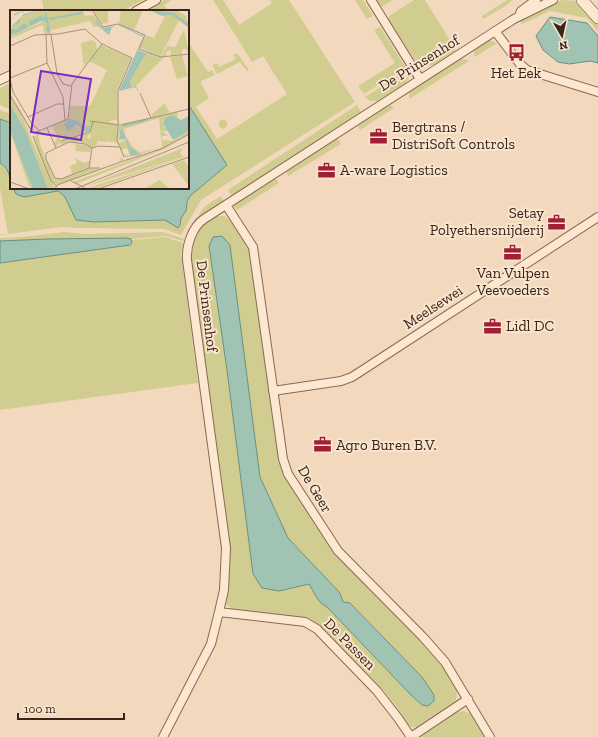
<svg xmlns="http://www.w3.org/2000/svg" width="598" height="737" font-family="'Zilla Slab',serif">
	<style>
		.green { fill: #d1cd90; fill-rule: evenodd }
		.water { fill: #a1c3b3; stroke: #68917f }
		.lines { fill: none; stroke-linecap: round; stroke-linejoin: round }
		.street-casing { stroke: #8b6854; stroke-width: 10 }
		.secondary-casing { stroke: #6d4938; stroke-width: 12 }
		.street { stroke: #fce7d1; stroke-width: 8 }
		.secondary { stroke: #fce7d1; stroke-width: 11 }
		.labels { text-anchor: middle; stroke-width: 4; stroke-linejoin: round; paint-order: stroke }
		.street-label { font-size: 15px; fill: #39241b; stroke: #f9e4cd }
		.poi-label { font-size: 15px; fill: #39241b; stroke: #f9e4cd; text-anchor: start }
		.inset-river { fill: none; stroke: #a1c3b3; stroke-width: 2 }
		.inset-road { fill: none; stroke: #a8917c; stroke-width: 1 }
		.view { fill: #7b2cbf; fill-opacity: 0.15; stroke: #7b2cbf; stroke-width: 2 }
		.inset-edge { fill: none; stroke: #39241b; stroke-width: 2 }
	</style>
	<rect width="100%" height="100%" fill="#f2d9bd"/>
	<path class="green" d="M42 0H143L122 11H44Z
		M164 0H172L164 5 168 11H151V7Z
		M213 0H223L239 25 272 3 270 0H289L355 102 201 200 181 235 164 229 79 228 62 227 0 235V234H8L0 188V163C9 168 11 178 11 188H13L17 194 24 197 58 191 65 197 76 220 94 222 165 220 180 225C181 216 184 216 186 209 187 204 188 200 190 196L227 165 188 104V42L208 72 212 70 215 75 201 81V83L209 98 196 107 217 139 287 94 263 56 252 62Z
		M355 0H363L373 16 367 19Z
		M376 0H393L381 7Z
		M414 0H425L456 50C443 59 431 73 416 61L388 20 389 16Z
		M507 0H513L504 7 483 19 482 16Z
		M562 0 577 1 598 22V32L587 18 550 11 522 24 519 21 548 5Z
		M380 27 406 68 364 94 358 86 395 63 374 30Z
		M489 40 497 43 475 57 473 50Z
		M233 54H238L249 70 247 71 240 62 217 74 212 65 217 63 219 67 236 59Z
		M460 58 469 61 409 99V92Z
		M409 69 410 75 406 83 377 101H370L365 97Z
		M11 83V110L0 105V88Z
		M357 105 361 112 232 196 228 190Z
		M390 105 394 108 360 130 358 126Z
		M0 110 11 114V123L0 119Z
		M218.5 124a4.5 4.5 0 1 1 9 0a4.5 4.5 0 1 1-9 0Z
		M337 138 341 144 288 176 286 171Z
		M275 178 279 183 237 210 233 205Z
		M221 196 224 201 196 219 205 206Z
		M215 216H224L230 220 249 250 274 429 282 469 285 477 334 553 409 628 441 665 456 688 457 693 456 701 454 704 420 727H412L407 724 394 703 376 682 316 623 307 618 233 610 226 604 229 554 190 256 192 245 201 226ZM214 237 245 367 260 477 288 538 340 593 343 602 351 603 404 658 409 693 327 607 322 604 317 598 309 584 279 591 262 588 253 574 227 370 209 246Z
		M65 232 86 234 163 232 184 239 183 241 166 236 131 239H47L0 241V238L21 237Z
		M166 237 183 243 181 253 198 383 0 410V263L130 245 132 242V240Z
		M463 711C476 713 480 727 486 737H421L423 734 456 713Z"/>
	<path class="water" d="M550 17 587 23 598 36V63L590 61 569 64 558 62 543 50 536 36Z
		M188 104 227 165 190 196 187 202 186 211 181 218 180 225 178 228 165 220 94 222 76 220 65 197 58 191 24 197 16 194 13 188H188Z
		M0 119 11 123V183C9 174 8 167 0 163Z
		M222 236 230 245 260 477 288 538 340 593 343 602 350 603 422 677 434 695V701L428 706 422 705 409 693 327 607 322 604 317 598 309 584 279 591 262 588 253 574 227 370 209 246 213 237Z
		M126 238 131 239 132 243 130 245 0 263V241L47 239Z"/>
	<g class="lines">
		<defs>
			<path id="street" d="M371 0 420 79
				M136 11 156 0
				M519 16 521 11 536 0
				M495 31 520 64 527 70 598 92
				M0 80 11 75
				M226 205 253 247 283 459 288 474 338 551 423 637 445 662 490 737
				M273 391 341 381 352 377 598 217
				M219 612 305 622 317 629 377 691 398 718 411 737 468 699
				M163 737 211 644 219 612 224 590 226 548 187 260C186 246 192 227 204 219L514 19 553 0"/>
			<path id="secondary" d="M582 0 598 18"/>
		</defs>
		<use href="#street" class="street-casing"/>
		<use href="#secondary" class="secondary-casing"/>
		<use href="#street" class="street"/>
		<use href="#secondary" class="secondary"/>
	</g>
	<defs>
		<symbol id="bus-bare" viewBox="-9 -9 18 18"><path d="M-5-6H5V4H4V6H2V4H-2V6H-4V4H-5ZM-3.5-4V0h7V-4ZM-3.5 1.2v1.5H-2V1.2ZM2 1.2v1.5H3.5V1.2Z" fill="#a01f36" stroke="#f9e4cd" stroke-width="2.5" paint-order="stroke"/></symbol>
		<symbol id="office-bare" viewBox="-9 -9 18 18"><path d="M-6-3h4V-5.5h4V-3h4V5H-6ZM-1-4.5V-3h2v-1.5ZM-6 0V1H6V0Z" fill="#a01f36" stroke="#f9e4cd" stroke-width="2.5" paint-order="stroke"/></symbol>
	</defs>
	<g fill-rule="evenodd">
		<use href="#bus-bare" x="504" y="40" width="25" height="25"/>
		<use href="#office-bare" x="366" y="124" width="25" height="25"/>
		<use href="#office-bare" x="314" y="158" width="25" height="25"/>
		<use href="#office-bare" x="544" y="210" width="25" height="25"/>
		<use href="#office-bare" x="500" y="240" width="25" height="25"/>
		<use href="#office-bare" x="480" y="314" width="25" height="25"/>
		<use href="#office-bare" x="310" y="432" width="25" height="25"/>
	</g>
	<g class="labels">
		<g class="street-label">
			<text transform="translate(419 63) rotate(-32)" y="5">De Prinsenhof</text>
			<text transform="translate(207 306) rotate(83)" y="5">De Prinsenhof</text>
			<text transform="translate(433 307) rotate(-33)" y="5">Meelsewei</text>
			<text transform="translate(315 489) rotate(59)" y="5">De Geer</text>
			<text transform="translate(350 644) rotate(45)" y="5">De Passen</text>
		</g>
		<g class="poi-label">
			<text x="516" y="78" text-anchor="middle">Het Eek</text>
			<text x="392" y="132">Bergtrans /<tspan x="392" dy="17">DistriSoft Controls</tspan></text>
			<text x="340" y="175">A-ware Logistics</text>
			<text x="544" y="218" text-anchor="end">Setay<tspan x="544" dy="17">Polyethersnijderij</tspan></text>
			<text x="513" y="278" text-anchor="middle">Van Vulpen<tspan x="513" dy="17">Veevoeders</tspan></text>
			<text x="506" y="331">Lidl DC</text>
			<text x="336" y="450">Agro Buren B.V.</text>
		</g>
	</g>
	<g transform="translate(10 10)">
		<rect width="179" height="179" fill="#f2d9bd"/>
		<path d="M30 0 36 2V0L37 2 39 0H73L75 6 84 5 92 16 85 9 90 16 84 17 80 11 41 20V24H34L33 16H30L0 29 6 22 31 13 33 5 19 11V16L14 13 6 20 5 18 0 20 11 7ZM83 0H98V13L92 14ZM111 0H133L124 20 109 14ZM143 0H166L176 6 179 14 163 3 153 4ZM162 5 169 10 151 46 130 38 136 25 144 28 155 6ZM174 20 179 43 176 39H172V44L161 45V40L156 42V46H152L157 36 165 37ZM82 30 86 33 87 40 74 56 71 33ZM91 35 121 48 107 81 108 109 98 112 107 114 108 136 107 133 96 131V135V132L88 131 87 135 82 138 75 134 59 132 51 135 50 133 46 137 44 133 47 129 43 130 48 128 42 116 58 109 60 96H80L97 60 79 51ZM80 121 81 128H77L80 123 72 124V130L68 133V126L51 131 49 126 52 125 53 130ZM136 42 154 47 126 76 121 77 120 71ZM172 45 178 66 167 69 160 47ZM0 86 10 100 17 113 21 124 10 102 34 158 23 128 29 142 24 126 31 122 28 124 30 134 44 168 50 169 78 158 88 159 108 152 112 147 113 150 49 175 41 171 29 142 40 170 45 177 38 179 16 122 0 92ZM154 94 160 102 142 107 141 105ZM168 102 167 109 162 105 153 110 154 117 160 121H152L158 126H152V130L163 131 179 121V124L152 137 149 108 114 119 117 128 111 116 108 131 109 112 110 114ZM0 121 8 140 23 179 19 176ZM179 125 154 139 66 174 63 172 139 143ZM118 129 122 136 130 142 151 138 115 148 113 144 120 146 117 138 111 140 109 133 115 130 121 145 128 143 120 137 116 130ZM64 134 75 135 81 138 80 142 66 141 65 148 74 153 80 151 79 157 62 164 60 156 67 153 65 148 66 135ZM173 138 170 143 172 146 179 145 74 177ZM179 145 87 178 78 179V178ZM174 150 179 157V176L162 154ZM150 170 160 179H134Z" fill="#d1cd90" fill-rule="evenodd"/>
		<path d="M13 0 14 4 30 0 11 7 9 13 0 18 14 4 12 1 4 6V4ZM36 0 40 19 39 23 36 20 37 13 33 10 0 26V20L5 18 6 20 14 13 19 16V11L32 5 35 8ZM139 0 164 3 179 14V18L162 5 152 6ZM85 9 93 18 109 15 134 26 128 40 136 43 120 71 121 77 126 76 129 82 125 77 109 81 133 27 108 15 102 17 99 25 87 15ZM0 93 16 122 38 179H23L0 121ZM162 105 171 110 179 106V121L163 130 153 113 155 108ZM59 109 68 111 73 117 80 116 79 121 75 122 67 114 58 121 54 114ZM111 116 120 137 131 145 121 146 115 129 109 130Z" fill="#a1c3b3"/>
		<path class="inset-river" d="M39 9 72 3M113 116 137 110"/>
		<path class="inset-road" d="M82 0 93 17 108 14 135 25 129 39 151 47 179 44M36 25 37 53 53 87 55 110M41 25 47 63 53 74 61 76M0 36 25 25 48 24 75 19 92 34 122 48 108 81V119M0 68 37 53M0 69 3 82 22 114 30 121M130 83 141 108M0 85 23 123M18 107 47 94H54M80 111 109 115M111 115 179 99M37 118 46 138M108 119 107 130 114 147M24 123 58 109 62 74 92 34M23 126 41 171 47 176M51 131 80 122 83 111M82 138 79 158H90M82 138 89 136 109 137M117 150 151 139 179 124M79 158 51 169 45 168 36 149V143L59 132 75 134 82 138M61 171 77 179M0 172 20 179M45 179 47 175 119 149M65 179 179 132M88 179 179 147"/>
		<path class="view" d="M31 61 81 69 71 130 21 122Z"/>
		<rect width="179" height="179" class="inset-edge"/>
	</g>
	<g transform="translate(562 36) rotate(171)" stroke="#f9e4cd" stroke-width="3" paint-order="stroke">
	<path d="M0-3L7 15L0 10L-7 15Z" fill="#39241b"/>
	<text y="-6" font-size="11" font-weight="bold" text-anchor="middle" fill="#39241b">N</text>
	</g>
	<path d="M18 713v6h106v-6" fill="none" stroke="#39241b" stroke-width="2"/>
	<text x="24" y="713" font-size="12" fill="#39241b" stroke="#f9e4cd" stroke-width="3" paint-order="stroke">100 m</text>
</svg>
